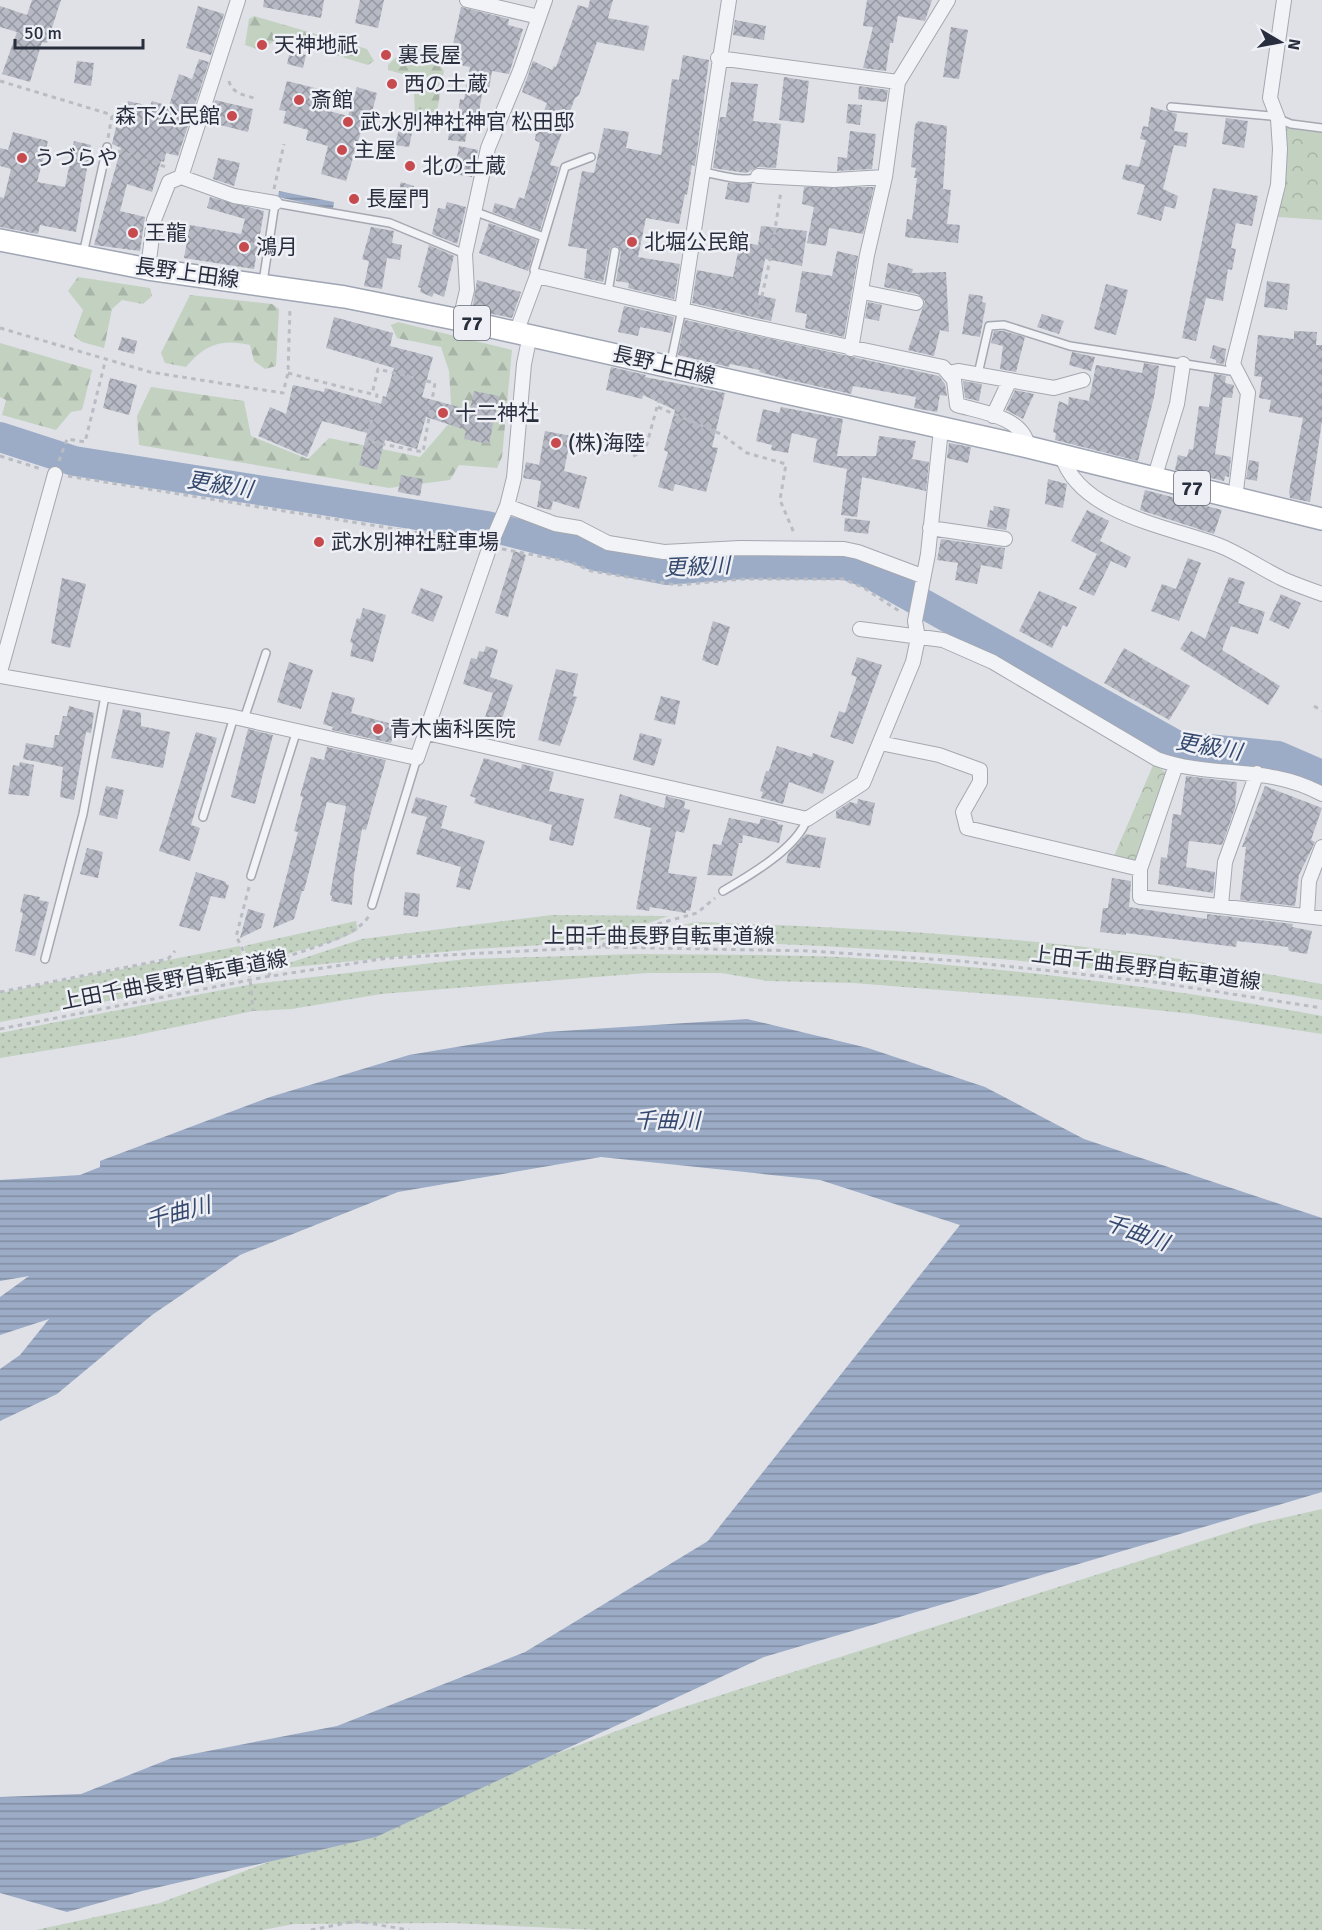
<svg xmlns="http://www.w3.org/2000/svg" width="1322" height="1930" font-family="Signika,'Noto Sans JP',sans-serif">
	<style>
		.grass { fill: url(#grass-dots) }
		.forest { fill: url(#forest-firs) }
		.park { fill: url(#park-crowns) }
		.water { fill: url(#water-rules) }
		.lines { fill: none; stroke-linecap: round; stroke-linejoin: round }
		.river { stroke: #9cacc6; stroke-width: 30 }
		.building { fill: url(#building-cross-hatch) }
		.service-casing { stroke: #a5a8b1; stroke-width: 10 }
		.minor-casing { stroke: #a5a8b1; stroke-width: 16 }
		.primary-casing { stroke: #9fa5b3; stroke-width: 24 }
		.path { stroke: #b9bcc2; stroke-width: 3; stroke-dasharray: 4.5 4.5; stroke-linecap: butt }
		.service { stroke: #f1f3f6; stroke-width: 7 }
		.minor { stroke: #f1f3f6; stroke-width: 14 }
		.primary { stroke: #fff; stroke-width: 21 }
		.poi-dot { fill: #c74a4f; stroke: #eef0f5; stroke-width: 2 }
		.labels { text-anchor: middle; stroke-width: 5; stroke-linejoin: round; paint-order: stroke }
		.shield { fill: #eef0f5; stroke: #646875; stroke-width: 1.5 }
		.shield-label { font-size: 20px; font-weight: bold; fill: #292e3e }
		.poi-label { font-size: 21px; fill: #292e3e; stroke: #eef0f5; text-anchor: start }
		.street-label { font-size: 21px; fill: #292e3e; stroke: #eef0f5 }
		.water-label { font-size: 22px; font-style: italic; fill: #35496f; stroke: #eef0f5 }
	</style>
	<defs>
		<pattern id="grass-dots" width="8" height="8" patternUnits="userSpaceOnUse" patternTransform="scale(1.5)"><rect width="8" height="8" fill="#c3d1c1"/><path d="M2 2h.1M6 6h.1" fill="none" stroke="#a8b4a7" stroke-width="1.8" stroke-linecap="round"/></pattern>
		<pattern id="forest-firs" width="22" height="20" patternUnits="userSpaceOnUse" patternTransform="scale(1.5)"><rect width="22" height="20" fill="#c3d1c1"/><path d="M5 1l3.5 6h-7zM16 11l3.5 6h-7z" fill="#a8b4a7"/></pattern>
		<pattern id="park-crowns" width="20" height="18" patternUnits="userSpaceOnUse" patternTransform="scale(1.5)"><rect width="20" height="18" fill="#c3d1c1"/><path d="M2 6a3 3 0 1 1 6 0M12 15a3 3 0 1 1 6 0" fill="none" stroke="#a8b4a7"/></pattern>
		<pattern id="water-rules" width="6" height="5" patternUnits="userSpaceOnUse" patternTransform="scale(1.5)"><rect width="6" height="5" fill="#9cacc6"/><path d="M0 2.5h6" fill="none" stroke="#7f8ca2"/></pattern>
		<pattern id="building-cross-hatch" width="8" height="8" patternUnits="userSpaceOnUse" patternTransform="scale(1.5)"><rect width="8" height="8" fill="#b7bac4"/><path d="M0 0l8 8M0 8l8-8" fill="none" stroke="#9598a1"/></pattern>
	</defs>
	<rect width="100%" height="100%" fill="#dfe1e7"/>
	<path class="grass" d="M552 915 668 916 596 942 473 949 284 968 286 964 362 939Z
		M356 921 358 930C332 946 302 947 274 959 264 963 261 969 250 970L244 946Z
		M696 922C848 927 1000 935 1151 955 1208 962 1265 974 1322 984V1000C1088 961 854 943 617 939Z
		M240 946 245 973 237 976 0 1022V993Z
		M639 954C712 955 785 954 857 958 1013 968 1168 988 1322 1016V1034L1193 1014 1052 999 854 983 768 981 721 973H647L381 994 292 1009 253 1011 123 1038 0 1058V1033L253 984 466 959Z
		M1322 1509V1930H597L452 1923 294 1924 262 1930H36L160 1903 659 1715 1255 1524Z"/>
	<path class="forest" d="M254 16 367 49 374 61 368 65 293 42H273L260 50 245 45 249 19Z
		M400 53 435 58 444 71 435 123 430 128 419 124 415 113 413 77 388 70V65Z
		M78 277 150 288 152 296 143 304 122 300 112 309 104 348 82 342 74 336 83 310 68 291Z
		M190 295 272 304 279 309 276 366 265 369 254 361 250 345C221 338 204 345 186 367L165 363 161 353Z
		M398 322 512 350 502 457 497 468 459 465 450 480 389 488 139 445 137 416 151 387 244 401 251 436 308 459 329 438 420 457 452 420 449 371 441 347 397 338 391 325Z
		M0 343 92 370 82 410 71 412 56 430 2 415 6 400 0 397Z"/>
	<path class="park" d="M1286 128 1322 133V220L1278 217C1285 187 1288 159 1286 128Z
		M1154 763 1166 773 1137 859 1134 861 1114 856Z"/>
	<path class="water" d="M279 191 334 202 333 209 278 197Z
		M747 1019 868 1048 985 1087 1084 1139 1322 1218V1492L764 1657 376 1837 142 1891 67 1912 0 1893V1797L81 1794 172 1758 337 1726 525 1652 708 1541 960 1225 820 1180 601 1157 398 1192 240 1255 152 1315 57 1394 0 1421V1369L20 1355 49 1319 0 1335V1297L29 1276 0 1281V1180L80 1175 100 1167V1161L270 1097 409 1055 546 1032Z"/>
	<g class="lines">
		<path class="river" d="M0 437 74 461 487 526 573 548 596 556 667 570 744 564 846 565 870 574 1178 746 1278 756 1322 775"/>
	</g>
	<path class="building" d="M32 0H61L47 43 42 42 30 82 2 74 17 32 0 27V6L27 15Z
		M264 0H324L321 18 263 7Z
		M360 0H384L378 28 355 23Z
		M590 0H613L608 18 649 26 644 51 597 42 579 95 575 98 550 165 559 167 540 230 492 212 495 203 515 209 519 197 524 199 540 143 535 140 536 132 547 103 522 92 533 61 552 70 554 66 556 67 578 5 588 8Z
		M867 0H932L925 21 898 16 893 43H890L886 71 863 68 873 27 863 26Z
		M198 6 224 14 211 55 186 48Z
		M461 7 509 19 508 25 523 29 509 74 492 71 488 95 482 94 478 118 458 114 460 99 464 100 470 67 449 63Z
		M735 20 766 26 764 40 733 35Z
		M951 27 968 30 959 79 943 77Z
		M290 51 306 55 303 68 287 64Z
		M683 55 709 60 695 166 692 165 687 195 685 194 679 224 646 218 638 257 680 264 674 299 628 288 629 283 616 281 621 252 618 246H613L610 249 603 282 584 278 587 249 568 246 582 171 594 173 604 128 629 132 626 148 661 155 672 79 679 80Z
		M199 59 209 62 178 156 166 153 164 162 161 161 152 192 127 184 120 211 145 217 140 251 94 245 121 148 112 144 116 127 122 129 128 101 150 106 152 101 169 106 179 74 192 79Z
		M77 61 94 63 91 86 74 83Z
		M784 77 809 81 804 123 779 120Z
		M287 81 319 89 314 107 348 116 357 87 377 93 368 127 363 125 346 181 321 174 328 146 306 140 308 130 283 123 286 111 279 110Z
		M731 82 758 84 753 121 781 124 776 168 758 167 746 173 713 168 720 117H726Z
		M859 86 888 90 886 102 858 99Z
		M215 100 253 109 248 132 208 122Z
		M848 104 862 105 860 125 846 123Z
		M1151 107 1177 114 1174 131 1188 133 1186 147 1174 145 1163 189 1178 196 1175 209 1165 206 1161 221 1137 214 1145 185 1122 179 1126 164 1139 167 1146 140 1140 139 1143 126 1148 127Z
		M452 117 469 120 465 142 448 140Z
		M1226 118 1248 121 1244 148 1222 144Z
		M918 121 947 126 943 189 951 190 947 224 960 225 958 243 905 237 907 219 912 220 917 178H914L916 168 911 167 915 125Z
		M400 125 413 128 409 147 395 145Z
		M850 131 876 134 872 169 837 171 838 157 847 158Z
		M13 132 48 141 37 182 65 187 74 141 91 145 76 232 40 225 38 234 0 227V197L4 198 11 169 0 166V148L8 150Z
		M459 146 478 150 472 177 454 174Z
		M218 158 240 163 234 186 213 179Z
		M401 182 414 186 408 207 395 204Z
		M728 183 752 184 749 203 725 199Z
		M804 187H874L863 234 829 228 826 246 807 243 814 207 802 204Z
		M1213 188 1258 196 1252 226 1236 223 1231 248 1236 249 1232 270 1228 269 1223 301 1206 298 1196 341 1182 338Z
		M210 197 264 211 254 269 184 258 190 225 241 234 245 219 207 208Z
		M447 202 466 207 457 244 432 234 438 208 445 209Z
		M489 223 537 240 528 271 479 253Z
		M761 226 807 231 802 266 765 259 758 295 776 299 771 321 692 303 697 270 733 277 740 242 758 245Z
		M371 227 394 231 392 243 402 245 400 260 387 258 382 289 364 286 369 261 362 259Z
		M429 245 454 256 444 297 434 293 432 297 420 292 421 288 418 287Z
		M837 251 858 256 844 337 805 328 807 314 795 312 802 271 832 276Z
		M888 263 913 269 912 273 946 272 949 332 940 330 934 356 908 350 925 301 918 294 884 287Z
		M477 280 521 292 512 318 472 310Z
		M1267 281 1290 284 1287 310 1264 307Z
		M1106 284 1128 290 1116 335 1094 329Z
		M969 294 983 296 982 302 986 303 980 337 962 334Z
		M868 302 882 305 879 321 865 318Z
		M624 306 674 317 671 333 640 327 638 336 618 332Z
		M1042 314 1064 321 1059 334 1037 327Z
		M334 317 393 333 390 346 433 357 422 397 470 410 474 391 499 396 489 444 464 439 466 430 426 417 417 449 385 440 377 470 359 465 367 433 322 421 307 457 258 436 270 407 286 414 293 385 324 392 325 388 381 404 383 396 386 397 394 368 326 348Z
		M685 320 939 376 945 384 947 396 940 395 937 412 914 408 916 397 853 386 851 394 781 378 759 372 760 370 730 364 729 367 678 355Z
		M994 331H1003L1025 337 1016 372 1000 369 1003 346 991 343Z
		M1294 331 1317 332 1316 345H1322V421L1310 502 1290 498 1289 492 1303 418 1269 412 1271 400 1259 398 1262 377 1254 376 1258 335 1294 339Z
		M122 337 137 341 134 354 118 350Z
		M1213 345 1226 349 1224 364 1216 363V360L1210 358Z
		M1072 352 1095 357 1091 371 1069 365Z
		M1144 363 1159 366 1154 397 1138 461 1055 440 1056 433 1053 432 1059 401 1068 405 1069 397 1089 401 1096 365 1142 373Z
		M611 367 646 375 645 377 725 393 712 447 718 448 706 492 675 484 673 491 658 487 668 452 664 450 675 410 643 395 642 399 606 390Z
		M1214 374 1226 376 1225 383 1234 385 1232 398 1223 397 1215 454 1231 457 1229 477 1225 476 1224 481 1175 470 1178 455 1187 457 1189 449 1193 450 1199 406 1209 407Z
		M110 378 137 385 129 415 103 408Z
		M963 381 982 384 979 401 965 398Z
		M1015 390 1034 394 1023 419 1006 410Z
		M781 407 843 419 837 456H876L879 436 916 441 912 459 929 462 926 491 862 477 857 517 841 515 847 469 813 462 817 439 792 433 788 453 771 450 772 445 756 441 763 409 779 413Z
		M545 431 571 436 564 471 587 477 579 509 553 501 551 510 537 507 541 481 523 478 526 462 539 465Z
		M949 443 971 447 968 463 947 458Z
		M1249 460 1259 462 1257 481 1246 479Z
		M401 475 423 479 420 496 398 492Z
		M1048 479 1067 484 1063 508 1045 504Z
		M1145 490 1222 510 1214 534 1140 510Z
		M994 506 1010 509 1006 530 987 527 990 510 993 511Z
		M1087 510 1109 521 1100 541 1131 557 1126 568 1111 561 1094 596 1079 589 1097 554 1071 541Z
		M845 518 870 521 868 534 844 531Z
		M941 539 1005 548 1002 569 981 565 977 584 955 580 958 563 937 560Z
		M514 551 526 555 508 617 495 613Z
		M1188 558 1201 563 1179 621 1151 611 1162 584 1176 589Z
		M1229 577 1245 582 1238 603 1265 612 1258 634 1231 626 1222 650 1280 686 1268 705 1180 649 1191 631 1205 639Z
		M62 578 86 584 70 648 51 643Z
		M421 588 443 596 433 622 411 613Z
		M1039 591 1077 607 1067 627 1063 625 1052 648 1019 631Z
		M1281 594 1301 603 1289 629 1269 620Z
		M363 608 386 615 373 662 350 656 353 643 350 642 357 618 360 619Z
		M713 621 730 627 718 666 702 660Z
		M486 646 498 650 490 677 513 685 501 722 485 717 493 693 463 684 471 658 477 659 479 651 484 652Z
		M1124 648 1190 686 1169 720 1104 683Z
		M857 657 882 665 853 744 830 737 839 711 845 713 857 677 851 675Z
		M289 662 313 670 301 709 277 702Z
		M556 669 578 674 573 696 577 697 560 746 538 740Z
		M332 692 355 698 351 713 396 725 391 743 332 730 333 727 323 724Z
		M661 696 680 701 675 725 654 720Z
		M69 706 94 713 91 733 86 732 74 800 60 797 63 767 23 759 26 743 53 748 55 735H59L63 716H67Z
		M123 709 141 713V726L170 732 163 768 111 758Z
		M248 729 273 735 255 804 231 797Z
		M196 732 217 738 191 825 200 828 190 861 159 851Z
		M640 733 662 739 654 766 633 760Z
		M777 746 812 757 813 753 834 761 823 794 789 782 783 804 761 798 763 792 760 791 766 771H769Z
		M327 747 386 760 366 830 362 829 354 874 352 905 331 901 332 896 330 895 346 806 327 802 304 891H302L294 919 273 928 298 832 294 831 303 797 300 796 311 757 324 760Z
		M484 758 521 769 522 764 554 772 549 791 584 799 573 846 549 840 552 825 474 803 476 798 470 796Z
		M20 762 34 765 29 796 8 794 13 765 19 766Z
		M1186 776 1237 782 1235 808 1222 845 1189 841 1186 867 1215 872 1213 893 1158 884 1161 857 1167 858 1173 814 1181 815Z
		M106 786 124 790 117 819 99 815Z
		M1265 786 1322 808 1311 840 1315 842 1299 875 1295 906 1240 900 1246 847H1242Z
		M620 794 664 808 666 796 685 801 684 808 690 810 684 833 676 831 668 873 697 877 690 911 686 910V913L650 907 649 911 636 909 651 828 614 818Z
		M416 797 447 806 441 828 485 841 470 890 456 887 461 867 416 854 427 817 411 813Z
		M858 799 875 803 870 826 836 818V811L850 802 857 804Z
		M729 818 759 824 761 818 778 822 777 824 783 825 779 843 743 835 742 843H739L732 876 707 875 713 844 721 845Z
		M806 834 826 838 820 868 786 863 788 854Z
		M87 848 103 852 98 878 80 874Z
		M196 872 226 882V884L229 885 225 899 211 896 200 931 179 926Z
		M1112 878 1131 881 1129 907 1207 919V914L1293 924 1292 927 1312 931 1307 954 1289 951 1288 947 1237 941 1236 947 1126 933V935L1100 932 1103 908H1108Z
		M405 892 420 894 418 917 403 915Z
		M24 894 40 897 39 900 49 902 35 956 15 951 23 913 20 912Z
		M248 909 265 914 261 928 240 938Z"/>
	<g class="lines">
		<defs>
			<path id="service" d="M1171 107 1271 116 1291 124 1322 128
				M702 172C718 174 745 184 758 176
				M476 212 544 237
				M83 254 107 147
				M537 276 534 270 565 167 591 157
				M263 282 275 203 390 223 465 254
				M608 292 615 251
				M670 366 682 309
				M978 374 989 326 1004 325 1070 346 1237 372
				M244 719 266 653
				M203 817 234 717
				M251 876 297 730
				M723 891C749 876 797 848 807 819
				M372 905 417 758
				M45 959 83 814 105 696"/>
			<path id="minor" d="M467 0 539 17
				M718 58 898 82
				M758 176 834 180 885 177
				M181 177 234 196 275 203
				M148 269 154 220 169 182 181 177 238 0
				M863 292 916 303
				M682 309 729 0
				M460 320 467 290 465 254 488 148 520 71 545 0
				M516 333 537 276 755 327 943 367 954 380 957 405C981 412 1024 417 1028 447
				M851 349 867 255 885 177 898 82 948 0
				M948 373 958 371 1054 388 1083 380
				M993 416 1010 380
				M1062 456C1079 513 1169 527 1218 545 1241 554 1262 569 1283 579 1296 585 1309 589 1322 594
				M1154 479 1177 404 1183 364
				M1235 499 1248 393 1233 364 1278 185 1280 149 1278 119 1270 98 1284 0
				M507 506 555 524 579 528 608 543 664 552 740 548 844 549 858 552 922 576
				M930 528 1005 539
				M860 629 943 640 993 662 1157 759C1212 779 1268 764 1322 794
				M0 672 55 474
				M0 676 234 717 417 758 490 546 507 506 514 478 524 364 530 335
				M427 733 807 819 863 783 913 662 918 638 915 621 928 554 941 429
				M880 743 939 755 980 770V782L963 812 967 828 1140 869
				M1176 765 1140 869V897L1322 918
				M1221 905 1225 862 1257 773
				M1307 915 1309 881 1322 847"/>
			<path id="primary" d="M0 240 148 269 345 297 460 320 1028 447 1322 519"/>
		</defs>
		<use href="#service" class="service-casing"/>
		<use href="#minor" class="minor-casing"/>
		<use href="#primary" class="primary-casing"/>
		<path class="path" d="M0 81 109 114 112 116 108 138
			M229 81C232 94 245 95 257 99
			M118 151 166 167
			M274 189 284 144
			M758 314 771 255 781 191
			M0 328 150 372 283 393 288 373 290 308
			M288 373C318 381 348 389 377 395L367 441 423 452 435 383 378 369 372 394
			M658 407 721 434 747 453 786 464 780 500 794 533
			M0 456 41 469
			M633 456 645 451 663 385
			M59 461 67 439 85 442 106 358
			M68 476 476 542
			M502 549 571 562 591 571 677 585 744 579H843L864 588 902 613
			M1314 706 1322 711
			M249 887 236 937C250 957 251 988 253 1011
			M603 947 606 938 697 913 715 898
			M268 977 277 960C298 952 361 936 369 915
			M0 992 168 959 175 951
			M0 1029 265 977 388 958 603 947 810 951 960 961 1161 983 1322 1008
			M311 1930 356 1921 409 1930"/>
		<use href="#service" class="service"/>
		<use href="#minor" class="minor"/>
		<use href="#primary" class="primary"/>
	</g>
	<g class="poi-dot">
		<circle cx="262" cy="45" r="6"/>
		<circle cx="386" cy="55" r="6"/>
		<circle cx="392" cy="84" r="6"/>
		<circle cx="299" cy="100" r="6"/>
		<circle cx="232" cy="116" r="6"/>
		<circle cx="348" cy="122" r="6"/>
		<circle cx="342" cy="150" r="6"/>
		<circle cx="22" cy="158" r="6"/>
		<circle cx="410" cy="166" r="6"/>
		<circle cx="354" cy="199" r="6"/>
		<circle cx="133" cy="233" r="6"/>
		<circle cx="632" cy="242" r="6"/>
		<circle cx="244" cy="247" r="6"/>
		<circle cx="443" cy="413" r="6"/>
		<circle cx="556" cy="443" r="6"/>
		<circle cx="319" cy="542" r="6"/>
		<circle cx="378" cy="729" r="6"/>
	</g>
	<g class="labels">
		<g class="shield">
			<rect x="454" y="306" width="36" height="34" rx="4.5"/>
			<rect x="1174" y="471" width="36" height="34" rx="4.5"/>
		</g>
		<g class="shield-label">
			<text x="472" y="330">77</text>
			<text x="1192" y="495">77</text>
		</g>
		<g class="poi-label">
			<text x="274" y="52">天神地祇</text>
			<text x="398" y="62">裏長屋</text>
			<text x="404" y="91">西の土蔵</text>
			<text x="311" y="107">斎館</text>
			<text x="220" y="123" text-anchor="end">森下公民館</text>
			<text x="360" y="129">武水別神社神官 松田邸</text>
			<text x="354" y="157">主屋</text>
			<text x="34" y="165">うづらや</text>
			<text x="422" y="173">北の土蔵</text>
			<text x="366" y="206">長屋門</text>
			<text x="145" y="240">王龍</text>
			<text x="644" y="249">北堀公民館</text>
			<text x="256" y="254">鴻月</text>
			<text x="455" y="420">十二神社</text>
			<text x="568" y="450">(株)海陸</text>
			<text x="331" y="549">武水別神社駐車場</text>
			<text x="390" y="736">青木歯科医院</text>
		</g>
		<g class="street-label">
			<text transform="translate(187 273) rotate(8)" y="7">長野上田線</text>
			<text transform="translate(664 365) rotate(13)" y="7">長野上田線</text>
			<text x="659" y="943">上田千曲長野自転車道線</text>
			<text transform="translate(1146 968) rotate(7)" y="7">上田千曲長野自転車道線</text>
			<text transform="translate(174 980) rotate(-11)" y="7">上田千曲長野自転車道線</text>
		</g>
		<g class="water-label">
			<text transform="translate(220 484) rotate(9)" y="8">更級川</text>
			<text transform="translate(697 566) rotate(-2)" y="8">更級川</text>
			<text transform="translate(1209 746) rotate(10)" y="8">更級川</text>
			<text x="667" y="1128">千曲川</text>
			<text transform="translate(178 1212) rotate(-15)" y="8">千曲川</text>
			<text transform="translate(1137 1232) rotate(20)" y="8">千曲川</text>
		</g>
	</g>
	<g transform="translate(1280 42) rotate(100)" stroke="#eef0f5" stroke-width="4.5" paint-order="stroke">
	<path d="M0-4.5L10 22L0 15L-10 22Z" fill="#292e3e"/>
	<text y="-9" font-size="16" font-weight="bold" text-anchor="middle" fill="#292e3e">N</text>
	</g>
	<path d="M15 39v9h128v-9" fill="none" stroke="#292e3e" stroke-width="3"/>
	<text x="24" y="39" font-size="18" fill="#292e3e" stroke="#eef0f5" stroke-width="4.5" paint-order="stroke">50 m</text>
</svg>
